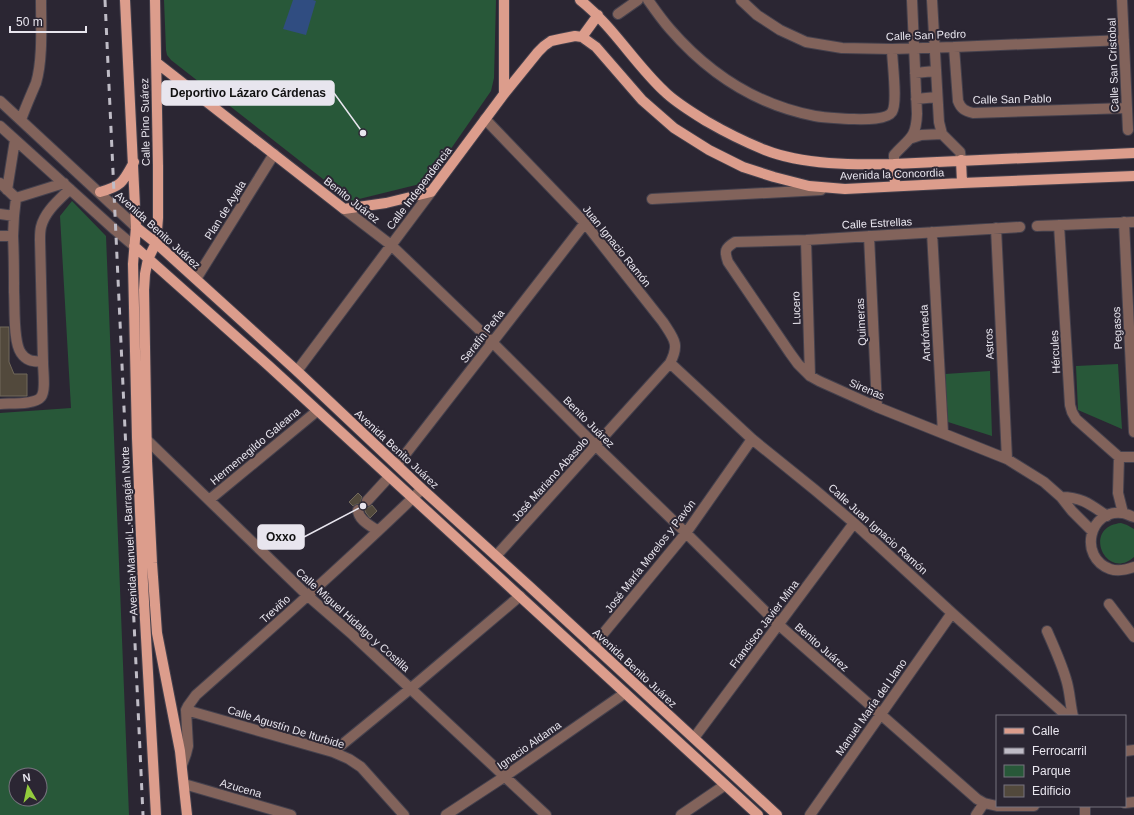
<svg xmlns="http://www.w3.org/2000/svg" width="1134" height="815" font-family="Arial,sans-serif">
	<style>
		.green { fill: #285839; fill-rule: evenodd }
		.water { fill: #304d81 }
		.building { fill: #52493c; stroke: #71685a }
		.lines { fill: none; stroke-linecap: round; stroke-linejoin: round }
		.minor-casing { stroke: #45414d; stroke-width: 12 }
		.major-casing { stroke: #45414d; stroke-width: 12 }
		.minor { stroke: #82635b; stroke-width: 10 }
		.major { stroke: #dc9d8c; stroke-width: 10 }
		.rail { stroke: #bfbcc6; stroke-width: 3; stroke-dasharray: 7 7; stroke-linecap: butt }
		.labels { text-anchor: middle; stroke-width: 4; stroke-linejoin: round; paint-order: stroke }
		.street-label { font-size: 11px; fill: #e8e5ee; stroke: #2b2633 }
		.leader { fill: none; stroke: #e8e5ee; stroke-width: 1.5 }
		.callout-dot { fill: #e8e5ee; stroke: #2b2633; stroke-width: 1.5 }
		.callout { fill: #e8e5ee; stroke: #e8e5ee; stroke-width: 1.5 }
		.callout-label { font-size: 12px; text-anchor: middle; font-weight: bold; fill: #111 }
	</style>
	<rect width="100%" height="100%" fill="#2b2633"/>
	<path class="green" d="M164 0H496L494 78 491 91 430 179 424 183 351 201 171 60 167 55 166 50Z
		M72 201 106 236 129 815H0V413L71 408 60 216ZM16 775H40V799H16Z
		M1118 364 1122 429 1078 410 1076 366Z
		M990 371 992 436 948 422 945 374Z
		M1121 523 1127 525 1134 529V557C1106 582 1081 527 1121 523Z"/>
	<path class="water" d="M293 0H313L316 1 306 35 283 29Z"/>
	<path class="building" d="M0 327H9V362L14 374H27V396H0Z
		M358 493 362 497 361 500 362 505 357 504 353 506 349 502Z
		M372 505 377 511 370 518 366 513 363 506 369 507Z"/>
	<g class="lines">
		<defs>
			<path id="minor" d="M648 0C655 10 662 20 670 29 709 74 757 105 815 116 826 118 838 118 849 119 859 119 886 121 892 112 898 103 892 61 892 49
				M741 0 757 15 780 30 806 42 842 48 892 49 954 47 1124 40
				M932 0 939 122 942 134 960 152 961 160
				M1122 0 1128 130
				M618 14 638 0
				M954 47 958 101C961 109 965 111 973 113L1127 108
				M915 73 935 71
				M916 99 937 97
				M0 101 136 227
				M485 119 585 223 663 322C674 339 680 344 670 363L496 556
				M21 120C25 108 31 95 36 83 43 60 41 24 41 0
				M0 126 115 230 134 246
				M912 138 921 135 942 134
				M894 164V155C909 138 916 139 917 114L912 0
				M0 183 16 198 64 183
				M7 190 15 140
				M652 199 821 190
				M344 209 391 245 492 342 596 446 686 533 779 625 977 799 984 803 997 806
				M0 214 14 216
				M1124 222 1134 432
				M1059 225 1070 405 1072 412 1076 419 1119 457H1134
				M1037 226 1134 222
				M1020 227 806 240 735 242C725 248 724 251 728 262L790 353 798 364 810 376 819 381 877 407 1007 459 1044 482 1061 497 1072 511 1092 531
				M996 228 1007 459
				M932 232 943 433
				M0 236H13C14 255 14 274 14 292 15 307 13 342 21 353 27 362 34 361 43 362L40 240C40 236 40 231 41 227 45 211 59 200 70 189
				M13 236 14 216 16 198
				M869 236 877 407
				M806 240 810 376
				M196 279 274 154
				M670 363 752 439 815 490 854 523 952 613 1067 716
				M297 371 431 192
				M0 404C9 403 35 405 41 397 46 391 43 371 43 362
				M147 440 308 596 353 635 546 815
				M1119 457 1118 493 1123 513
				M397 465 585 223
				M1061 497C1082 497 1091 505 1107 516
				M209 500 317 411
				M367 501 389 477
				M358 510C358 520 371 526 378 531
				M1134 517C1130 516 1126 513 1122 513 1089 509 1078 557 1110 569 1118 572 1126 570 1134 567
				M1109 604 1134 637
				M1047 631C1054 647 1061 662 1066 679 1070 691 1070 704 1073 716
				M593 646 686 533 752 439
				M186 710 333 752 349 759 361 767 404 815
				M694 738 854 523
				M1126 751 1134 750
				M333 752 410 689 520 596
				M182 765 186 754 188 746 186 710 188 706 196 695C273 627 349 560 422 489
				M184 784 291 815
				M1125 803 1134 802
				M998 806H1034
				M1085 806V815
				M446 815 504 777 625 693
				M681 815 725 785
				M810 815 952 613
				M976 815 984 803"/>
			<path id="major" d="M125 0 135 207 136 227 133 264 137 438 143 584 156 815
				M155 0 158 166V218L156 243 148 259 145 274 144 290 147 461 152 563 157 633 180 751 187 815
				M580 0C613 26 634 63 664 91 676 103 692 112 706 121 725 132 745 142 765 150 803 165 854 165 894 164L1134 153
				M582 37 598 15
				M157 63 344 209 386 203 431 192 504 94 538 52 544 46 551 41 560 39 575 36 582 37 596 47 642 100 674 128 709 150 743 167 774 177 809 186 845 189 962 183 1134 176
				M504 94V0
				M961 160 962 183
				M894 164 895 186
				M100 192C122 186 123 182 134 162
				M136 227 156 243 297 371 422 489 529 586 777 815
				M134 246 269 366 758 815"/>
		</defs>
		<use href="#minor" class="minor-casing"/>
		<use href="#major" class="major-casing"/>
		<use href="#minor" class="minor"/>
		<use href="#major" class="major"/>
		<path class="rail" d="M105 0 143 815"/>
	</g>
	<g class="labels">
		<g class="street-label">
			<text transform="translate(926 35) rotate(-2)" y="4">Calle San Pedro</text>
			<text transform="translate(1113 65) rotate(-92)" y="4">Calle San Cristobal</text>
			<text transform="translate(1012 99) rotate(-1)" y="4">Calle San Pablo</text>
			<text transform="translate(145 122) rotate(-91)" y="4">Calle Pino Suárez</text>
			<text transform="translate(892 174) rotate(-2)" y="4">Avenida la Concordia</text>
			<text transform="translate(419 188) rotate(-53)" y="4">Calle Independencia</text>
			<text transform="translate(352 200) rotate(38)" y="4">Benito Juárez</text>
			<text transform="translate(225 210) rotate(-58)" y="4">Plan de Ayala</text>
			<text transform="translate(877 223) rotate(-3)" y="4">Calle Estrellas</text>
			<text transform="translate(158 230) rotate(42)" y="4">Avenida Benito Juárez</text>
			<text transform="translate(617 246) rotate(51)" y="4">Juan Ignacio Ramón</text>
			<text transform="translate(796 308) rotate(-92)" y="4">Lucero</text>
			<text transform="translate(861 322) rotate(-93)" y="4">Quimeras</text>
			<text transform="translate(1117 328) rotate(-93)" y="4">Pegasos</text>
			<text transform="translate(925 333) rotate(-93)" y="4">Andrómeda</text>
			<text transform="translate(482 336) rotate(-52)" y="4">Serafín Peña</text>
			<text transform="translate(989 344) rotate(-93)" y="4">Astros</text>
			<text transform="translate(1055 352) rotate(-93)" y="4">Hércules</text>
			<text transform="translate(867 389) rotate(23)" y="4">Sirenas</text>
			<text transform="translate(589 422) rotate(45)" y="4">Benito Juárez</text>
			<text transform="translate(255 446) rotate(-40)" y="4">Hermenegildo Galeana</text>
			<text transform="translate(397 449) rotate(43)" y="4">Avenida Benito Juárez</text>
			<text transform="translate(550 479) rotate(-48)" y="4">José Mariano Abasolo</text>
			<text transform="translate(878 529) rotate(42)" y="4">Calle Juan Ignacio Ramón</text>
			<text transform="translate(129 531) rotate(-93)" y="4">Avenida Manuel L. Barragán Norte</text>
			<text transform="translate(650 556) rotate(-52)" y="4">José María Morelos y Pavón</text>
			<text transform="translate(275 609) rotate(-42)" y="4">Treviño</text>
			<text transform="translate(353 620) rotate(42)" y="4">Calle Miguel Hidalgo y Costilla</text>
			<text transform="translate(764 624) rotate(-53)" y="4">Francisco Javier Mina</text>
			<text transform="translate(822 647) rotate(41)" y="4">Benito Juárez</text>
			<text transform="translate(635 668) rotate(43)" y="4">Avenida Benito Juárez</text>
			<text transform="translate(871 707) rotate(-55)" y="4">Manuel María del Llano</text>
			<text transform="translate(286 727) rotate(17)" y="4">Calle Agustín De Iturbide</text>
			<text transform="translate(529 745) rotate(-35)" y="4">Ignacio Aldama</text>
			<text transform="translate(241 788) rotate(16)" y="4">Azucena</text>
		</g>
	</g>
	<path class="leader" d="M363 133L334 93M363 506L304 537"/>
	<g class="callout-dot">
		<circle cx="363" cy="133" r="4"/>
		<circle cx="363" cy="506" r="4"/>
	</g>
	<g class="callout">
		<rect x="162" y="81" width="172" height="24" rx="4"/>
		<rect x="258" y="525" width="46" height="24" rx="4"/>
	</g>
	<g class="callout-label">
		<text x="248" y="97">Deportivo Lázaro Cárdenas</text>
		<text x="281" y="541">Oxxo</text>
	</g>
	<rect x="996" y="715" width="130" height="92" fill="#2b2633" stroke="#77727e"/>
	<rect x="1004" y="728" width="20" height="6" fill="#dc9d8c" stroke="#77727e"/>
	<text x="1032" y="735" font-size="12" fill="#e8e5ee">Calle</text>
	<rect x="1004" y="748" width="20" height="6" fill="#bfbcc6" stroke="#77727e"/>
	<text x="1032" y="755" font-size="12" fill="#e8e5ee">Ferrocarril</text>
	<rect x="1004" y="765" width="20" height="12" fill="#285839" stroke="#77727e"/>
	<text x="1032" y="775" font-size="12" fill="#e8e5ee">Parque</text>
	<rect x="1004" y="785" width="20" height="12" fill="#52493c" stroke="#77727e"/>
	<text x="1032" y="795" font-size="12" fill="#e8e5ee">Edificio</text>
	<g transform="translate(28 787) rotate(351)"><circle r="19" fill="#2b2633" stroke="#77727e"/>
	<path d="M0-3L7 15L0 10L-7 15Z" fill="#93cc3d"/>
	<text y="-6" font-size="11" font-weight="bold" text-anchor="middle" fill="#e8e5ee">N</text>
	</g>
	<path d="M10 26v6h76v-6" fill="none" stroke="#e8e5ee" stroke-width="2"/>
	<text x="16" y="26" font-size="12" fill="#e8e5ee" stroke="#2b2633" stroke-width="3" paint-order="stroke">50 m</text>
</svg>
